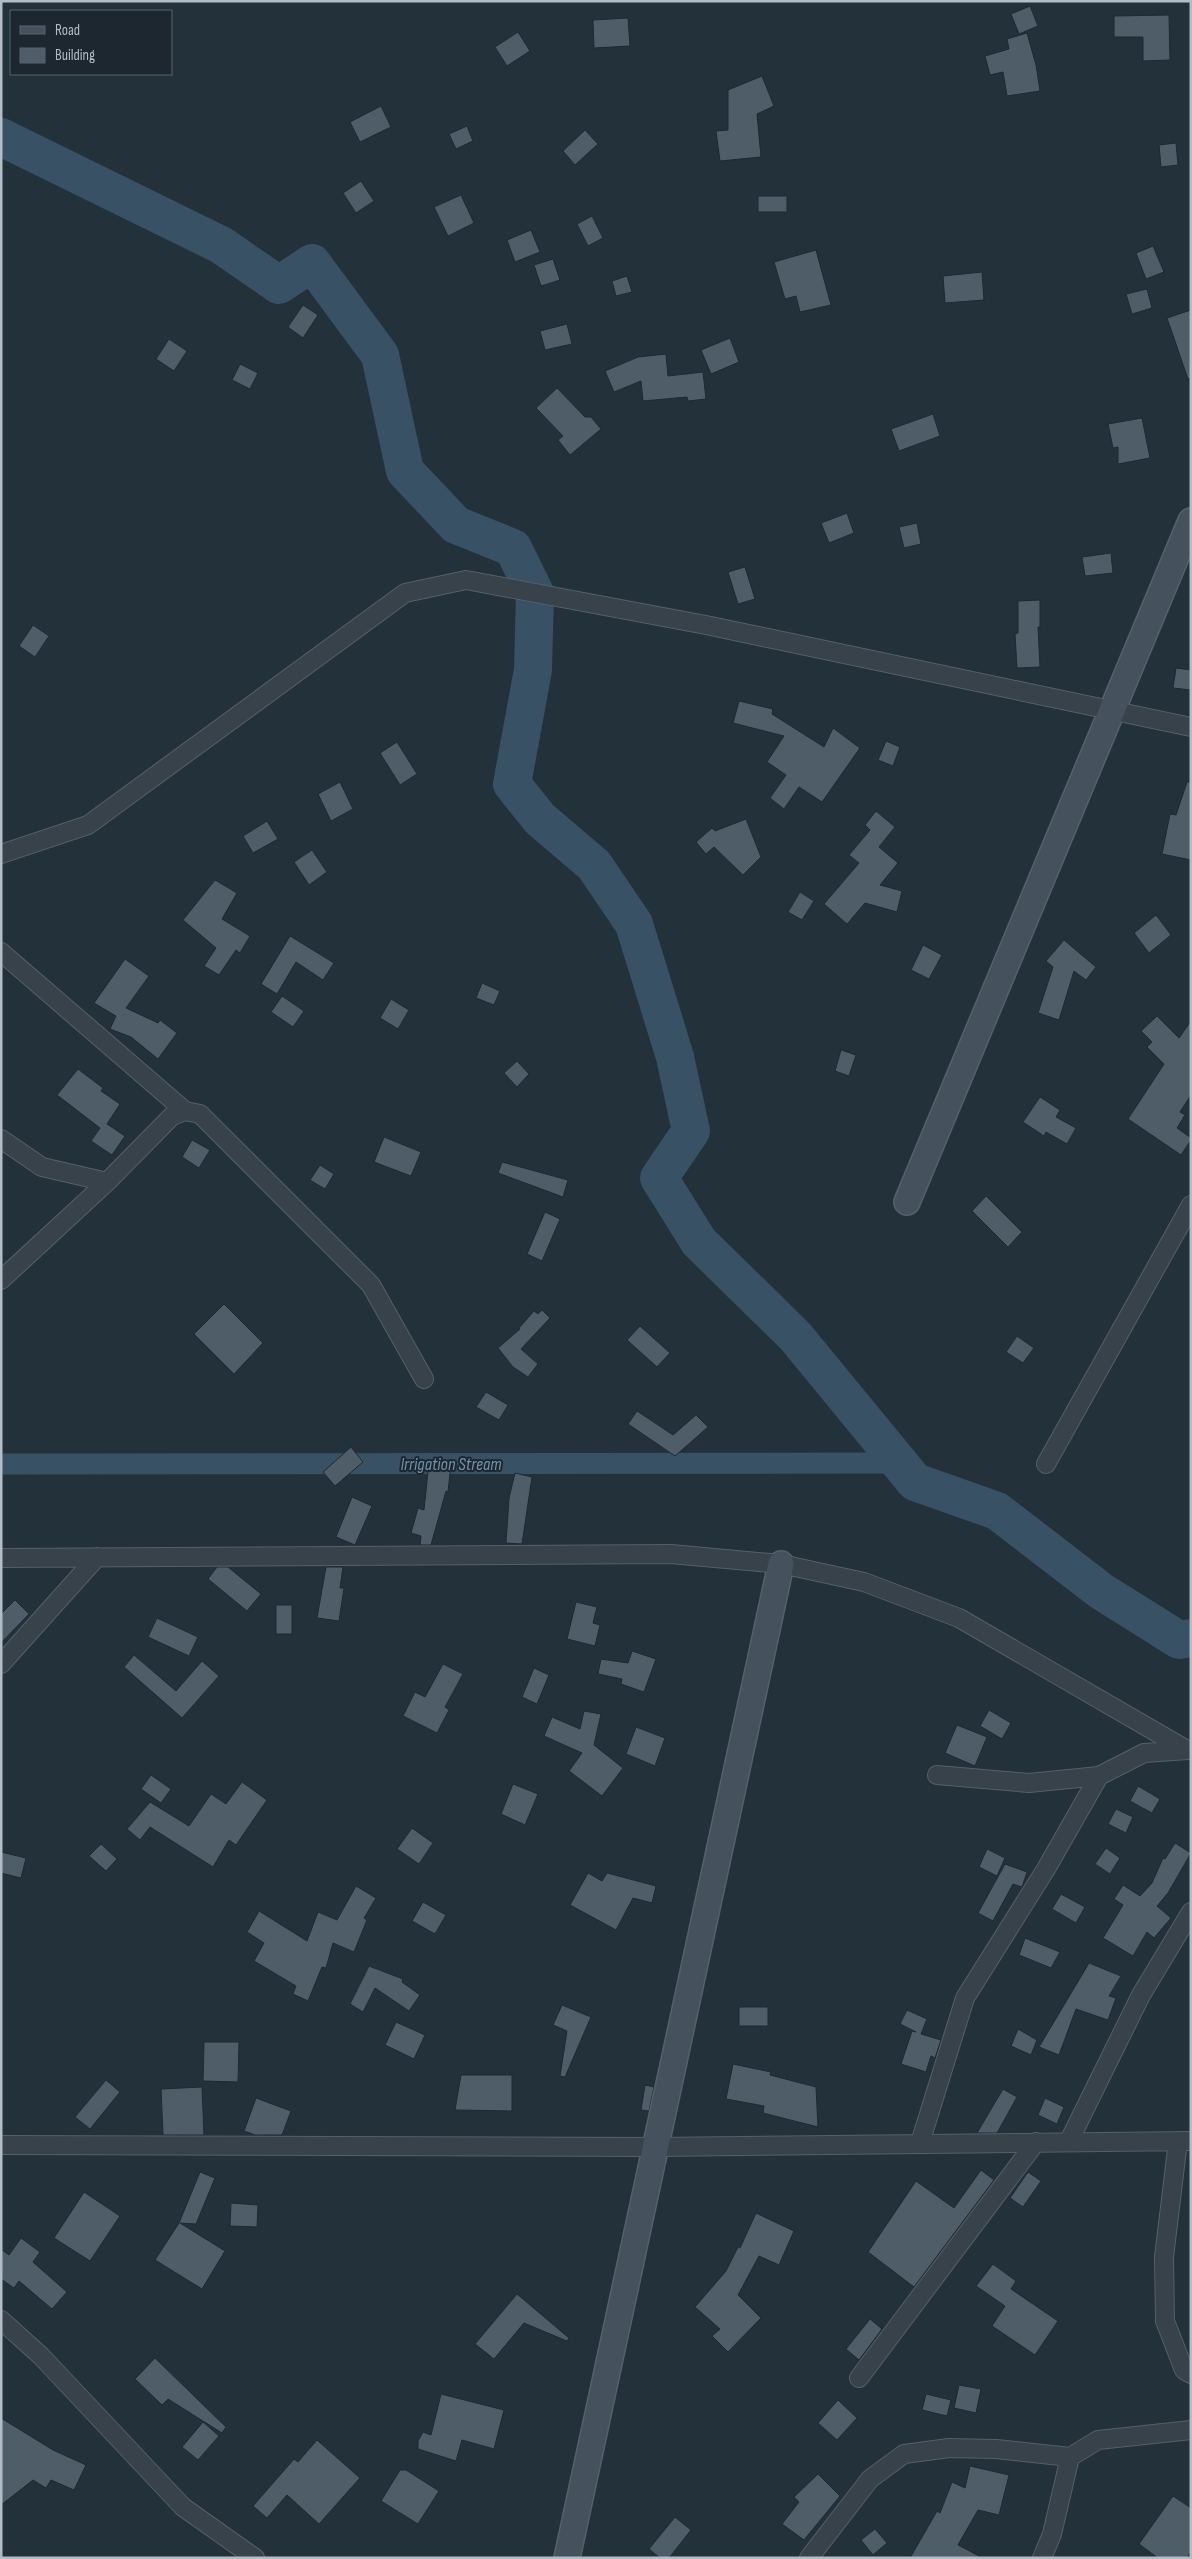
<svg xmlns="http://www.w3.org/2000/svg" width="1192" height="2559" font-family="'Sofia Sans Condensed',sans-serif">
	<style>
		.lines { fill: none; stroke-linecap: round; stroke-linejoin: round }
		.canal { stroke: #395164; stroke-width: 21 }
		.river { stroke: #395164; stroke-width: 38 }
		.building { fill: #4f5d69; stroke: #1e2932 }
		.street-casing { stroke: #556069; stroke-width: 20 }
		.secondary-casing { stroke: #556069; stroke-width: 28 }
		.street { stroke: #37424b; stroke-width: 18 }
		.secondary { stroke: #45525e; stroke-width: 25 }
		.labels { text-anchor: middle; stroke-width: 4; stroke-linejoin: round; paint-order: stroke }
		.water-label { font-size: 18px; font-style: italic; fill: #7492aa; stroke: #1c2730 }
	</style>
	<rect width="100%" height="100%" fill="#23313b"/>
	<g class="lines">
		<path class="canal" d="M1 1464 900 1463"/>
		<path class="river" d="M1 137 221 245 279 285 312 263 380 355 405 471 456 525 513 548 535 593 533 670 512 784 540 819 594 865 634 924 675 1057 691 1131 659 1178 699 1242 795 1336 915 1482 997 1511 1101 1591 1179 1640 1191 1638"/>
	</g>
	<path class="building" d="M1030 6 1038 26 1019 34 1011 14Z
		M1169 15 1170 60 1143 61V37H1114V16Z
		M628 18 630 46 594 48 593 20Z
		M518 32 530 51 507 66 495 47Z
		M1027 33 1036 65 1040 91 1007 96 1003 72 990 75 985 56 1009 49 1007 39Z
		M762 76 774 106 757 114 761 157 720 161 716 131 728 130V90Z
		M381 106 391 127 360 142 350 122Z
		M467 126 473 141 456 149 449 134Z
		M585 130 598 144 575 165 563 151Z
		M1176 143 1178 165 1161 167 1159 145Z
		M361 181 374 201 356 213 343 193Z
		M461 195 474 223 448 236 434 207Z
		M758 196H787V212H758Z
		M592 216 603 238 588 246 577 224Z
		M531 230 540 252 515 262 507 240Z
		M1153 246 1164 272 1146 279 1136 253Z
		M816 250 831 305 800 312 796 296 785 299 774 262Z
		M553 259 560 280 541 286 534 265Z
		M982 272 984 300 945 303 943 276Z
		M627 276 632 292 616 296 612 281Z
		M1147 289 1152 308 1132 314 1126 294Z
		M303 305 318 315 303 338 288 327Z
		M1191 310V378L1188 379 1167 318Z
		M567 324 572 344 545 350 540 331Z
		M730 338 739 362 711 374 701 350Z
		M169 339 187 351 174 371 156 359Z
		M666 354 668 376 703 372 706 399 688 401 687 397 643 401 641 381 614 392 605 371 638 357Z
		M240 364 258 373 250 389 232 380Z
		M557 388 585 417H591L601 429 570 455 558 440 563 436 536 408Z
		M933 414 940 436 899 451 891 429Z
		M1142 418 1150 458 1118 464V447L1113 448 1108 424Z
		M847 513 854 533 829 543 821 523Z
		M917 523 921 544 904 548 899 527Z
		M1111 553 1113 573 1085 576 1082 557Z
		M745 567 755 599 738 604 728 572Z
		M1040 600V627H1038L1040 667 1017 668 1015 634 1018 633V601Z
		M33 625 49 636 35 657 19 646Z
		M1176 668 1191 670V690L1173 688Z
		M739 701 773 709 772 714 824 747 833 728 860 748 822 802 799 787 784 809 770 798 786 775 767 762 784 736 733 723Z
		M886 741 900 747 893 766 878 760Z
		M397 742 417 774 400 785 380 753Z
		M340 782 353 809 331 821 318 794Z
		M1187 782H1191V860L1162 854 1170 814 1176 815Z
		M876 811 895 827 879 847 898 863 880 885 902 891 897 912 865 903 847 924 824 904 859 863 849 855 870 830 865 825Z
		M746 819 761 857 743 875 714 847 706 854 696 842 712 828 715 831Z
		M267 821 278 839 253 853 243 836Z
		M312 850 327 872 309 885 294 862Z
		M215 880 237 893 222 919 250 936 240 953 236 950 219 975 204 966 216 948 183 920Z
		M800 892 814 901 802 920 788 912Z
		M1156 915 1171 935 1149 953 1134 933Z
		M290 936 334 963 323 980 296 962 277 994 261 984Z
		M1064 940 1096 967 1086 980 1074 971 1059 1020 1038 1013 1053 967 1046 961Z
		M923 945 942 955 929 979 911 970Z
		M125 959 149 976 126 1008 158 1023 160 1020 177 1033 158 1059 131 1037 110 1029 116 1016 94 1003Z
		M482 983 500 991 494 1005 476 998Z
		M282 996 304 1011 293 1027 271 1012Z
		M391 999 409 1010 398 1029 380 1018Z
		M1157 1016 1179 1038 1191 1021V1095L1180 1112 1185 1115 1177 1128 1191 1138V1140L1181 1155 1128 1119 1164 1064 1147 1047 1152 1042 1141 1031Z
		M841 1050 856 1055 849 1076 835 1071Z
		M517 1061 529 1074 517 1087 504 1073Z
		M78 1069 103 1088 101 1091 120 1104 107 1124 125 1136 112 1155 91 1141 100 1128 57 1095Z
		M1040 1097 1060 1110 1056 1117 1076 1128 1067 1144 1046 1132 1044 1136 1023 1122Z
		M384 1137 421 1152 411 1176 374 1162Z
		M192 1140 210 1150 199 1168 182 1157Z
		M502 1162 568 1180 563 1197 498 1173Z
		M320 1165 334 1174 325 1189 310 1180Z
		M986 1196 1022 1232 1008 1247 972 1211Z
		M545 1212 560 1219 542 1261 527 1254Z
		M224 1304 263 1343 234 1374 194 1334Z
		M542 1310 550 1318 521 1349 538 1364 528 1377 513 1367 498 1348 520 1329 519 1328 534 1311 538 1314Z
		M640 1326 670 1353 657 1367 627 1340Z
		M1017 1336 1034 1348 1023 1363 1006 1352Z
		M486 1392 508 1405 499 1420 476 1407Z
		M637 1411 673 1435 696 1415 708 1427 675 1456 628 1424Z
		M351 1447 363 1462 335 1486 323 1472Z
		M429 1462 451 1464 448 1492 446 1491 431 1545H420L421 1536 411 1533 418 1508 424 1510Z
		M515 1473 532 1477 522 1544 506 1543 509 1498Z
		M352 1497 372 1506 355 1545 336 1537Z
		M217 1567H228L261 1594 247 1611 208 1579Z
		M326 1567H343L340 1588H344L339 1621 317 1618Z
		M15 1600 29 1614 1 1643V1614Z
		M576 1602 597 1607 593 1623 600 1625 595 1646 567 1639Z
		M276 1605H292V1634H276Z
		M157 1618 198 1637 189 1656 148 1637Z
		M632 1651 656 1659 644 1692 621 1684 622 1679 598 1674 601 1659 628 1663Z
		M134 1655 176 1691 202 1661 219 1676 182 1718 124 1667Z
		M443 1664 463 1674 445 1707 449 1710 437 1733 403 1716 415 1692 425 1697Z
		M534 1668 549 1675 537 1704 522 1697Z
		M989 1710 1011 1723 1002 1739 980 1726Z
		M584 1711 601 1714 594 1745 623 1768 602 1796 569 1771 582 1753 544 1736 552 1717 580 1729Z
		M957 1725 987 1737 975 1766 945 1753Z
		M636 1727 665 1738 655 1766 626 1754Z
		M151 1775 171 1789 161 1803 141 1789Z
		M242 1782 267 1800 236 1845 229 1840 213 1867 150 1827 140 1840 127 1829 150 1802 189 1826 211 1794 226 1804Z
		M513 1784 538 1794 525 1825 501 1814Z
		M1138 1786 1160 1799 1152 1813 1130 1801Z
		M1116 1809 1133 1817 1126 1833 1108 1824Z
		M412 1828 433 1843 419 1864 397 1849Z
		M1175 1843 1191 1853 1168 1893 1157 1906 1171 1918 1154 1938 1147 1932 1133 1956 1103 1938 1123 1905 1114 1899 1123 1885 1140 1896 1152 1883 1163 1858 1165 1859Z
		M101 1844 117 1859 106 1871 89 1856Z
		M1106 1848 1120 1858 1110 1874 1095 1864Z
		M987 1849 1005 1858 997 1876 979 1867Z
		M1 1852 26 1858 21 1878 1 1873Z
		M1005 1864 1027 1872 1022 1887 1013 1884 993 1921 978 1913Z
		M588 1873 602 1881 607 1873 656 1886 652 1903 633 1898 616 1930 570 1905Z
		M356 1886 376 1898 364 1918 367 1920 354 1952 333 1943 326 1968 322 1967 308 2001 293 1994 296 1986 254 1961 264 1943 247 1932 259 1911 307 1941 318 1912 337 1920Z
		M1061 1894 1085 1907 1076 1923 1052 1909Z
		M423 1902 446 1915 435 1934 412 1921Z
		M1025 1938 1060 1952 1051 1968 1019 1955Z
		M1089 1963 1121 1976 1109 1996 1116 1998 1108 2020 1076 2009 1059 2055 1039 2047Z
		M369 1966 403 1979 402 1982 420 1995 409 2011 375 1988 363 2012 350 2004Z
		M562 2005 591 2017 565 2077 560 2076 567 2031 553 2025Z
		M739 2007H768V2026H739Z
		M907 2010 927 2019 921 2034 941 2040 935 2058 931 2056 926 2072 901 2064 912 2031 916 2032 900 2024Z
		M396 2022 425 2035 414 2059 385 2045Z
		M1018 2029 1037 2040 1031 2055 1011 2046Z
		M204 2042H239L238 2082 203 2081Z
		M733 2064 771 2072 770 2075 816 2087 818 2127 763 2113 764 2106 726 2099Z
		M461 2075H512V2111L455 2110Z
		M106 2080 120 2092 90 2129 75 2117Z
		M645 2085 654 2087 649 2111 641 2110Z
		M202 2087 204 2135H163L161 2089Z
		M1003 2089 1017 2097 997 2133H977Z
		M256 2098 291 2111 282 2135H255L244 2131Z
		M1045 2098 1064 2107 1057 2124 1038 2115Z
		M981 2170 994 2180 914 2287 868 2252 916 2181 954 2208Z
		M200 2172 215 2178 196 2224 180 2223 225 2251 202 2289 155 2260 179 2223Z
		M1028 2172 1041 2181 1023 2207 1010 2198Z
		M84 2192 120 2216 90 2261 54 2238Z
		M231 2203 258 2205 257 2227 230 2226Z
		M756 2213 794 2231 779 2265 759 2256 738 2295 761 2318 728 2352 712 2336 720 2329 695 2307 726 2271 738 2247 740 2248Z
		M21 2238 40 2252 33 2262 67 2292 52 2309 19 2281 14 2288 1 2279V2249L9 2255Z
		M993 2264 1016 2281 1011 2289 1058 2321 1035 2355 992 2326 1005 2306 976 2286Z
		M517 2294 569 2338 567 2341 524 2323 494 2359 475 2344Z
		M870 2319 882 2329 859 2360 846 2349Z
		M155 2358 226 2427 222 2433 168 2399 162 2405 135 2379Z
		M959 2385 981 2389 976 2413 954 2408Z
		M441 2394 504 2410 494 2449 462 2440 456 2461 418 2449V2441L423 2432 431 2435Z
		M926 2394 951 2400 947 2416 922 2410Z
		M838 2400 857 2418 837 2440 818 2423Z
		M1 2418 53 2450 86 2465 74 2490 51 2480 46 2488 33 2480 1 2505Z
		M203 2422 219 2436 198 2460 182 2447Z
		M317 2440 360 2478 319 2524 287 2495 267 2518 253 2506 294 2459 298 2462Z
		M970 2466 1009 2475 999 2515 978 2510 958 2545 983 2558H910L937 2511 940 2513 952 2482 965 2488Z
		M400 2470H406L439 2491 418 2524 381 2501Z
		M818 2474 840 2496 804 2540 782 2524 799 2502 794 2497Z
		M1173 2496 1191 2508V2552L1187 2558H1158L1139 2544Z
		M675 2517 691 2530 669 2558H660L649 2549Z
		M875 2529 887 2543 873 2555 861 2540Z"/>
	<g class="lines">
		<defs>
			<path id="street" d="M1 854 88 825 405 593 466 580 706 625 1191 727
				M1 952 185 1111
				M1 1139 42 1167 107 1182
				M1 1280 107 1182 172 1116 185 1111 200 1114 371 1285 424 1379
				M1046 1464 1191 1205
				M1 1558 671 1554 781 1564 864 1582 959 1618 1187 1750
				M1 1664 97 1557
				M937 1775 1029 1783 1099 1776 1144 1753 1188 1750
				M1069 2141 1141 1995 1191 1912
				M1178 2141 1164 2257 1165 2321 1184 2370 1191 2374
				M920 2143 965 1998 1046 1869 1099 1776
				M1 2145 656 2147 1191 2141
				M1 2320 41 2356 183 2507 255 2558
				M859 2378 1036 2142
				M809 2558 870 2479 904 2454 949 2448 996 2449 1070 2457
				M1042 2558 1052 2534 1070 2457 1098 2440 1191 2430"/>
			<path id="secondary" d="M907 1202 1191 521
				M567 2558 781 1564"/>
		</defs>
		<use href="#street" class="street-casing"/>
		<use href="#secondary" class="secondary-casing"/>
		<use href="#street" class="street"/>
		<use href="#secondary" class="secondary"/>
	</g>
	<g class="labels">
		<g class="water-label">
			<text x="451" y="1470">Irrigation Stream</text>
		</g>
	</g>
	<rect width="1192" height="2559" fill="none" stroke="#b3bdc7" stroke-width="5"/>
	<rect x="10" y="10" width="162" height="65" fill="#1c2730" stroke="#58636c"/>
	<rect x="20" y="26" width="25" height="8" fill="#45525e" stroke="#58636c"/>
	<text x="55" y="35" font-size="15" fill="#b3bdc7">Road</text>
	<rect x="20" y="48" width="25" height="15" fill="#4f5d69" stroke="#58636c"/>
	<text x="55" y="60" font-size="15" fill="#b3bdc7">Building</text>
</svg>
